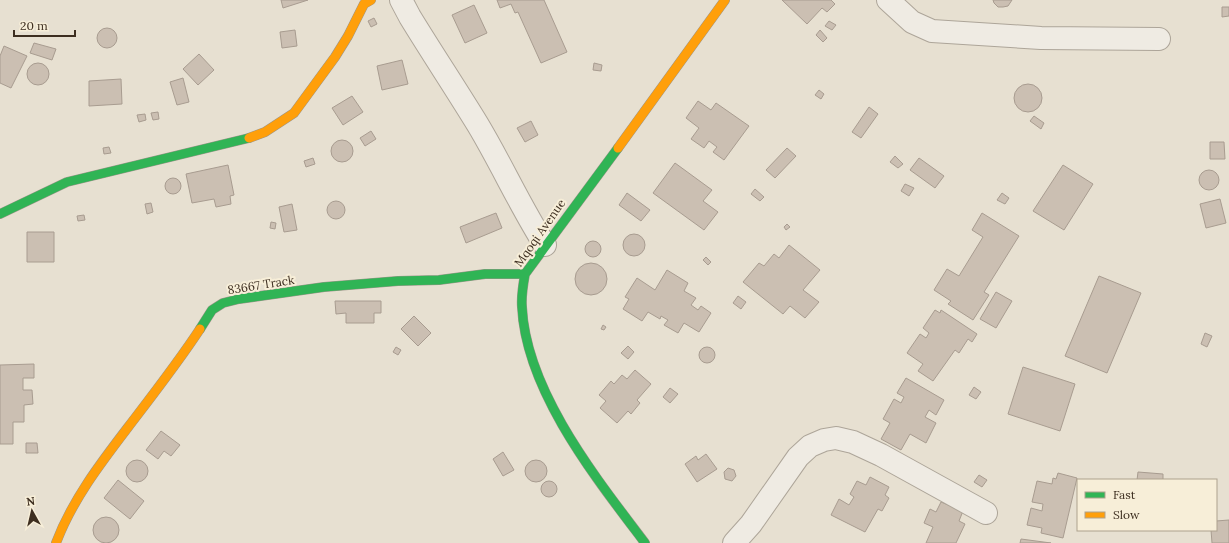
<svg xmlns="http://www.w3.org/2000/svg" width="1229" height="543" font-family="Lora,serif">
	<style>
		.building { fill: #cbbfb2; stroke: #a89c90 }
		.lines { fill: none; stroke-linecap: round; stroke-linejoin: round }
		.street-casing { stroke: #ada599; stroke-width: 24 }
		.fast-casing { stroke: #9c958a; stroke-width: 10 }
		.slow-casing { stroke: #9c958a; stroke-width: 10 }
		.street { stroke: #efebe3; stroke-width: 22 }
		.fast { stroke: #30b455; stroke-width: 9 }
		.slow { stroke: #ff9f0a; stroke-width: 9 }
		.labels { text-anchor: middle; stroke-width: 4; stroke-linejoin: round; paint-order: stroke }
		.street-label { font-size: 12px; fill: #3d2e20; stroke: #f7eed8 }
	</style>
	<rect width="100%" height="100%" fill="#e7e0d1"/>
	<path class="building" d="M281 0H308L283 8Z
		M497 0H544L567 52 541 63 518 12 515 13 511 4 500 8Z
		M782 0H831L835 4 827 12 822 8 807 24Z
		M993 0H1012L1008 6 1003 7H998L994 3Z
		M474 5 487 33 465 43 452 15Z
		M1222 7H1229V16L1222 17Z
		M374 18 377 24 371 27 368 21Z
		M829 21 836 25 832 30 825 26Z
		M97 38a10 10 0 1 1 20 0a10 10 0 1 1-20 0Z
		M295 30 297 46 282 48 280 32Z
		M820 30 827 38 823 42 816 35Z
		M34 43 56 49 52 60 30 53Z
		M4 46 27 56 11 88 0 83V56Z
		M199 54 214 70 198 85 183 69Z
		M402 60 408 84 382 90 377 66Z
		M594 63 602 65 601 71 593 70Z
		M27 74a11 11 0 1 1 22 0a11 11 0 1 1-22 0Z
		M183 78 189 102 177 105 170 82Z
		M121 79 122 104 89 106V81Z
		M1014 98a14 14 0 1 1 28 0a14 14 0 1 1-28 0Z
		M819 90 824 94 821 99 815 95Z
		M352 96 363 112 343 125 332 108Z
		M698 101 711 110 716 103 749 126 724 160 713 152 717 147 709 141 704 148 691 139 699 128 686 118Z
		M869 107 878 114 861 138 852 132Z
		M158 112 159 119 153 120 151 113Z
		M145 114 146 120 139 122 137 115Z
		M1034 116 1044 123 1041 129 1030 121Z
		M531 121 538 135 525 142 517 128Z
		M371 131 376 139 365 146 360 138Z
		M331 151a11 11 0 1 1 22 0a11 11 0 1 1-22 0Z
		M1210 142H1224L1225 159H1210Z
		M109 147 111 153 104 154 103 148Z
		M787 148 796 156 775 178 766 170Z
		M895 156 903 164 898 168 890 162Z
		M313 158 315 164 306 167 304 161Z
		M919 158 944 176 935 188 910 170Z
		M675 163 712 190 703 201 718 212 704 230 653 193Z
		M228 165 234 195 230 196 231 204 216 207 214 199 192 203 186 174Z
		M1063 165 1093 184 1064 230 1033 211Z
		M1199 180a10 10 0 1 1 20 0a10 10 0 1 1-20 0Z
		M165 186a8 8 0 1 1 16 0a8 8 0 1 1-16 0Z
		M905 184 914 188 909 196 901 191Z
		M755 189 764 197 760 201 751 194Z
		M627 193 650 210 641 221 619 205Z
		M1002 193 1009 198 1005 204 997 200Z
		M1220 199 1226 223 1206 228 1200 204Z
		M327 210a9 9 0 1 1 18 0a9 9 0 1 1-18 0Z
		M151 203 153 212 147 214 145 204Z
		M292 204 297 230 284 232 279 207Z
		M496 213 502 228 466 243 460 227Z
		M982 213 1019 236 984 292 989 295 973 320 948 304 951 301 934 290 947 269 959 276 983 237 972 230Z
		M84 215 85 220 78 221 77 216Z
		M271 222 276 223 275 229 270 228Z
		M787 224 790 227 786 230 784 227Z
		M27 232H54V262H27Z
		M623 245a11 11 0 1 1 22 0a11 11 0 1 1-22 0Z
		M585 249a8 8 0 1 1 16 0a8 8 0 1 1-16 0Z
		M789 245 820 270 803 290 819 302 805 318 790 306 783 314 743 282 759 263 764 266 774 254 779 258Z
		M706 257 711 262 708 265 703 260Z
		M575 279a16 16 0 1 1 32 0a16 16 0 1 1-32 0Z
		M667 270 688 283 684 291 696 298 691 305 698 310 701 306 711 313 699 332 684 323 678 333 664 325 668 320 661 316 660 319 648 312 642 321 623 309 629 299 625 297 637 278 655 290Z
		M1099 276 1141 293 1107 373 1065 356Z
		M996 292 1012 301 996 328 980 319Z
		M738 296 746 302 741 309 733 303Z
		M335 301H381V313H374V323H346V313L336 314Z
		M935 310 940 313 941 310 977 334 972 342 968 339 959 353 955 350 933 381 918 371 923 364 907 353 920 334 926 338 929 333 923 328Z
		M414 316 431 333 418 346 401 329Z
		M603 325 606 327 604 330 601 329Z
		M1205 333 1212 336 1207 347 1201 344Z
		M628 346 634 352 628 359 621 353Z
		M699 355a8 8 0 1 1 16 0a8 8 0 1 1-16 0Z
		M396 347 401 350 398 355 393 352Z
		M34 364V378H23V390H32L33 404 24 405V422H13V444H0V365Z
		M1023 367 1075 384 1060 431 1008 414Z
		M635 370 651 384 637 400 640 403 631 414 628 411 617 423 600 408 606 401 599 395 611 381 614 384 622 375 627 379Z
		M906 378 944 400 936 415 929 410 925 417 936 423 926 443 910 434 901 450 881 439 890 423 883 419 894 399 901 403 904 397 897 393Z
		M974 387 981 392 976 399 969 395Z
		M670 388 678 394 670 403 663 397Z
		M161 431 180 445 171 456 164 451 158 459 146 450Z
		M26 443H37L38 453H26Z
		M503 452 514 470 503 476 493 459Z
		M706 454 717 469 697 482 685 464 696 456 698 460Z
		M525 471a11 11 0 1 1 22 0a11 11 0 1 1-22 0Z
		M126 471a11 11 0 1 1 22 0a11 11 0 1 1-22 0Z
		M728 468 734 470 736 476 732 481 725 479 724 472Z
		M1138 472 1163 474V480H1137Z
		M1058 473 1077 478 1063 538 1041 533 1042 528 1027 525 1031 508 1042 511 1043 504 1032 502 1037 481 1052 484 1053 478 1056 479Z
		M979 475 987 480 982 487 974 482Z
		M870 477 889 487 885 495 889 498 882 511 878 509 865 532 831 515 839 499 849 505 854 497 850 494 857 481 866 485Z
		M118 480 144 501 130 519 104 498Z
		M541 489a8 8 0 1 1 16 0a8 8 0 1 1-16 0Z
		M941 502 963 511 959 521 965 524 956 543H926L933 527 924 523 930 509 936 512Z
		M93 530a13 13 0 1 1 26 0a13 13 0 1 1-26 0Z
		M1229 520V543H1212L1211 530H1216V521Z
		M1021 539 1051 543H1020Z"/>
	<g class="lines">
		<defs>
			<path id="street" d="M401 0 410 17C432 53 456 89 478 125 502 165 520 206 545 245
				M888 0 912 22 932 31 1041 38 1159 39
				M734 543 751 524 798 457 810 446 824 440 836 438 853 442 881 455 986 513"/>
			<path id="fast" d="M618 148 525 274C523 285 521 296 522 307 526 391 596 478 645 543
				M0 214 67 182 249 138
				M200 329 212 310 223 303 239 299 324 287 398 281 439 280 485 274H525"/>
			<path id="slow" d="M249 138 265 132 294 113 335 57 348 36 364 4 371 0
				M618 148 725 0
				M56 543C73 498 103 460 132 422 155 392 179 361 200 329"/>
		</defs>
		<use href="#street" class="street-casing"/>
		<use href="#fast" class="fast-casing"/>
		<use href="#slow" class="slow-casing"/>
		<use href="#street" class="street"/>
		<use href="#fast" class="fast"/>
		<use href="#slow" class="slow"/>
	</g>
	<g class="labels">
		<g class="street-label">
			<text transform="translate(540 233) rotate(-55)" y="4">Mqoqi Avenue</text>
			<text transform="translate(261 285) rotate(-9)" y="4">83667 Track</text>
		</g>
	</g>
	<rect x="1077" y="479" width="140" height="52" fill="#f7eed8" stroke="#ada18e"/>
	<rect x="1085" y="492" width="20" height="6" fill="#30b455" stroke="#ada18e"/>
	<text x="1113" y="499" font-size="12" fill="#3d2e20">Fast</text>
	<rect x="1085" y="512" width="20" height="6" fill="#ff9f0a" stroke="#ada18e"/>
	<text x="1113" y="519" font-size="12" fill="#3d2e20">Slow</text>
	<g transform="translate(32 511) rotate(352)" stroke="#f7eed8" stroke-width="3" paint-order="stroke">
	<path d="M0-3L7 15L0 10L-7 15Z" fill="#3d2e20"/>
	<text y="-6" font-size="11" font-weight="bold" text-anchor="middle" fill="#3d2e20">N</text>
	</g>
	<path d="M14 30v6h61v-6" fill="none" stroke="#3d2e20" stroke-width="2"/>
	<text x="20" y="30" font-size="12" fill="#3d2e20" stroke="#f7eed8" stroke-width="3" paint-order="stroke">20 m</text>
</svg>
